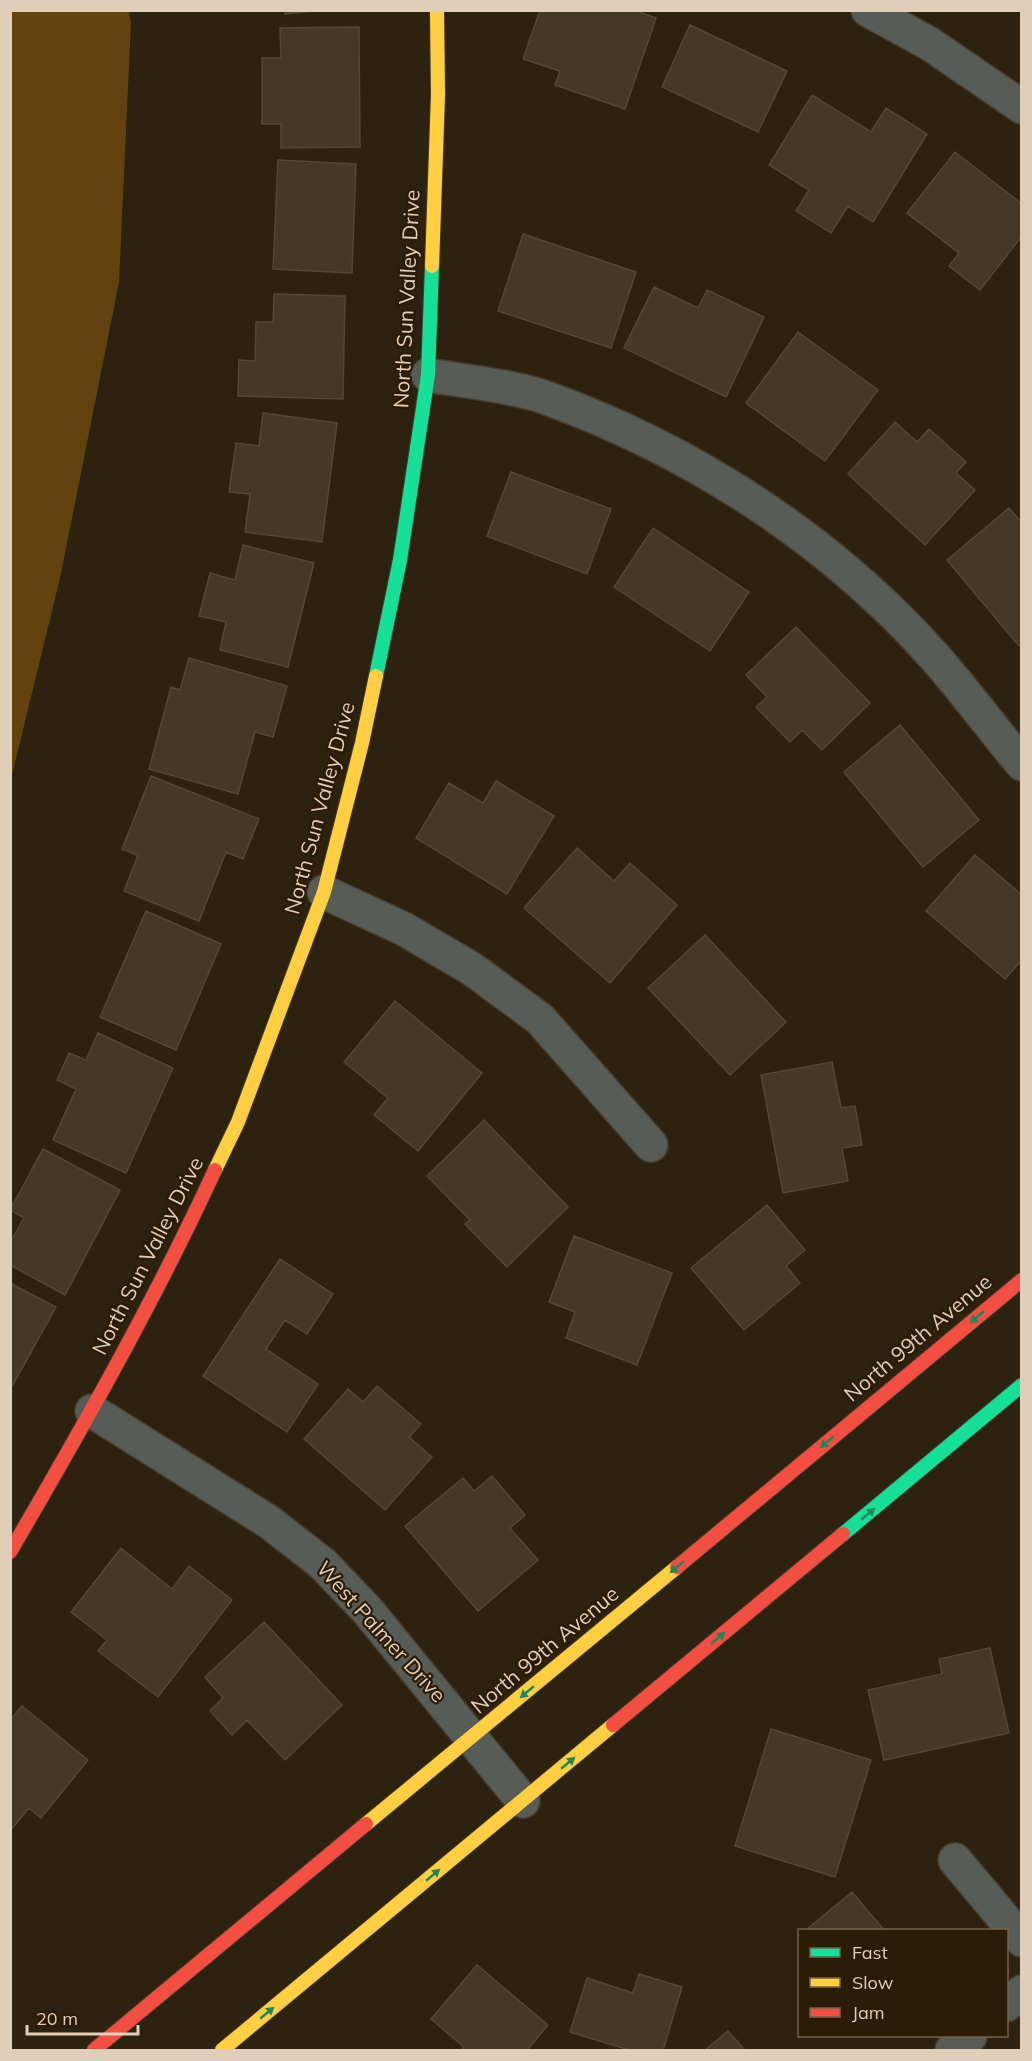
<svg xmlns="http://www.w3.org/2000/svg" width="1032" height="2061" font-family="Mulish,sans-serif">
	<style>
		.green { fill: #63420f }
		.building { fill: #443826; stroke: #534737; stroke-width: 1.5 }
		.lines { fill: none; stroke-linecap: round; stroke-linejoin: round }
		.street-casing { stroke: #473c2d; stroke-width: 36 }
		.fast-casing { stroke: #473c2d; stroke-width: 16 }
		.slow-casing { stroke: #473c2d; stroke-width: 16 }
		.jam-casing { stroke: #473c2d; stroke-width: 16 }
		.street { stroke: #585c57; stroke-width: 33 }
		.fast { stroke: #16e098; stroke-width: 14 }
		.slow { stroke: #ffcf43; stroke-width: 14 }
		.jam { stroke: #f24e42; stroke-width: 14 }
		.oneway { fill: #208756 }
		.labels { text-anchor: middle; stroke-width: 4.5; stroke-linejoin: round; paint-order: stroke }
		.street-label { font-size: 21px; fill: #e1ceb8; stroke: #2c1b05 }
	</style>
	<rect width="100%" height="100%" fill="#2d210f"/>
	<path class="green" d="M11 10 129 11 131 23 119 282 60 578 11 779Z"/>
	<path class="building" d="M285 10H324L285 14Z
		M540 10H634L656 18 625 109 555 85 560 71 523 59Z
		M690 25 787 71 758 132 662 87Z
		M359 27 360 147 281 148V124H262V58H281L280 28Z
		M812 95 871 132 886 108 927 134 873 222 848 206 831 233 796 211 809 190 769 165Z
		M955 152 1022 204V236L980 290 949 266 959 253 907 213Z
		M278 160 356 164 352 273 273 269Z
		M523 234 636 272 611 348 498 311Z
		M654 287 698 308 707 290 764 317 726 397 624 348Z
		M274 294 345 296 343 399 238 396 239 360 255 361 256 322H273Z
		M798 332 878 390 825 461 746 403Z
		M263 413 337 423 322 542 245 532 250 494 229 492 236 443 259 446Z
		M895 422 917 442 929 429 966 462 956 473 975 490 925 545 848 474Z
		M511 472 611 509 587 574 487 536Z
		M1009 508 1022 523V644L1019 646 947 560Z
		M653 528 749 592 710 651 614 587Z
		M243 545 314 563 288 667 220 650 226 622 199 616 210 573 235 580Z
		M796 627 870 703 822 750 802 730 790 742 756 707 767 697 746 675Z
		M189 658 287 686 273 737 255 732 238 794 149 769 171 687 180 690Z
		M900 725 979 820 923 867 844 772Z
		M151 776 259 819 243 859 226 852 199 921 124 891 138 855 122 849Z
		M496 781 554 816 507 894 416 838 449 783 483 803Z
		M577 848 614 881 630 863 677 905 610 983 524 908Z
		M975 855 1022 895V960L1005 979 926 911Z
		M146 911 221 944 176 1050 100 1017Z
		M705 935 786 1022 730 1075 648 988Z
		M395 1001 482 1073 418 1151 374 1115 388 1098 344 1062Z
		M98 1033 173 1068 126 1173 53 1140 76 1089 57 1080 69 1053 86 1060Z
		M832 1062 841 1108 855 1106 862 1145 842 1148 848 1181 783 1193 761 1075Z
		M484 1120 568 1207 507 1267 465 1224 470 1220 427 1176Z
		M43 1149 120 1190 65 1295 10 1265V1243L24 1218 10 1210Z
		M767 1205 805 1250 786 1266 800 1283 744 1330 691 1268Z
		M574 1236 672 1273 637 1365 566 1338 575 1312 549 1302Z
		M280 1259 333 1294 307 1334 285 1320 266 1349 318 1384 287 1432 203 1376Z
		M10 1283 56 1307 10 1390Z
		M377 1386 421 1424 409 1437 432 1457 385 1510 304 1439 348 1389 363 1402Z
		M492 1476 525 1515 510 1528 538 1560 478 1611 405 1526 463 1478 474 1491Z
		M121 1548 172 1589 189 1566 232 1600 158 1697 98 1651 107 1640 71 1612Z
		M264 1622 342 1705 285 1760 247 1720 232 1735 210 1711 223 1698 205 1677Z
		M990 1648 1009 1733 884 1760 868 1690 942 1674 939 1659Z
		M22 1706 88 1760 41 1818 29 1808 10 1831V1720Z
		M771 1729 871 1760 835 1877 735 1846Z
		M852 1892 884 1930H806Z
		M477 1965 548 2025 527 2050H461L464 2047 431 2019Z
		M639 1974 682 1987 663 2050H629L570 2032 587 1978 633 1993Z
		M728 2031 745 2050H705Z"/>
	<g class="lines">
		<defs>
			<path id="street" d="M868 10 930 44 1022 107
				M428 375C462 381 513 386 544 397 691 450 828 538 933 655 964 690 992 728 1022 764
				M324 892 404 929 472 969 540 1019 651 1145
				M92 1411 269 1522 323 1564 367 1610 523 1801
				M955 1860 1022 1940
				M1006 2005 1022 1992
				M952 2050 970 2036"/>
			<path id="fast" d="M376 676 400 560 428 375 432 266
				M843 1534 1022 1385"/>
			<path id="slow" d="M432 266 438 95 437 10
				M215 1170 238 1122 324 892 362 743 376 676
				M366 1824 677 1567
				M222 2050 613 1725"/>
			<path id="jam" d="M10 1552C83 1427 154 1302 215 1170
				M677 1567 1022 1280
				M613 1725 843 1534
				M94 2050 366 1824"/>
		</defs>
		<use href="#street" class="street-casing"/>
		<use href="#fast" class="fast-casing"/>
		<use href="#slow" class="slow-casing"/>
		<use href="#jam" class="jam-casing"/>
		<use href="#street" class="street"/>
		<use href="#fast" class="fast"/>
		<use href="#slow" class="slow"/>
		<use href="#jam" class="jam"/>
	</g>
	<defs><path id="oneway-solid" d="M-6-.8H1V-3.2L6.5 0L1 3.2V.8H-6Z" transform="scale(1.5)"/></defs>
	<g class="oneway">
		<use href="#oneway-solid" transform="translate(977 1317) rotate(140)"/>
		<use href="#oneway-solid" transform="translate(827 1442) rotate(140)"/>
		<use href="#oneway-solid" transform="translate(868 1514) rotate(-40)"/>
		<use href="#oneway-solid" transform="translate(677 1567) rotate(140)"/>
		<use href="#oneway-solid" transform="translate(718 1638) rotate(-40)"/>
		<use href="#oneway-solid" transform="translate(527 1692) rotate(140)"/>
		<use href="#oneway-solid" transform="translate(568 1763) rotate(-40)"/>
		<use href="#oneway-solid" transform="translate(433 1875) rotate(-40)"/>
		<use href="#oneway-solid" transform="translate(267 2013) rotate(-40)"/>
	</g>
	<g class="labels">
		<g class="street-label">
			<text transform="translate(407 299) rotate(-87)" y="7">North Sun Valley Drive</text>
			<text transform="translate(320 808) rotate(-75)" y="7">North Sun Valley Drive</text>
			<text transform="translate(148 1256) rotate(-63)" y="7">North Sun Valley Drive</text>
			<text transform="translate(918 1338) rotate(-40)" y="7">North 99th Avenue</text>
			<text transform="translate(381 1632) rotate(48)" y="7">West Palmer Drive</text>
			<text transform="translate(545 1650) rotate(-40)" y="7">North 99th Avenue</text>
		</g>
	</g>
	<rect width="1032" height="2061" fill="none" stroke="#e1ceb8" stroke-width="24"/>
	<rect x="798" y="1929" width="210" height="108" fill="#2c1b05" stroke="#74634d" stroke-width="1.5"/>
	<rect x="810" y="1948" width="30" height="9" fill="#16e098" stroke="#74634d" stroke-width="1.5"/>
	<text x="852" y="1959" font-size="18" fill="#e1ceb8">Fast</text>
	<rect x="810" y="1978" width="30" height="9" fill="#ffcf43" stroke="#74634d" stroke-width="1.5"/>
	<text x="852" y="1989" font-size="18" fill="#e1ceb8">Slow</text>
	<rect x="810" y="2008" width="30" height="9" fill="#f24e42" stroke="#74634d" stroke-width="1.5"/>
	<text x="852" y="2019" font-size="18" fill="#e1ceb8">Jam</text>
	<path d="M27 2025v9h111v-9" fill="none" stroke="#e1ceb8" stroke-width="3"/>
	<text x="36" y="2025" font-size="18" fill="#e1ceb8" stroke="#2c1b05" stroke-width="4.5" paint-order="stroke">20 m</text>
</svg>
